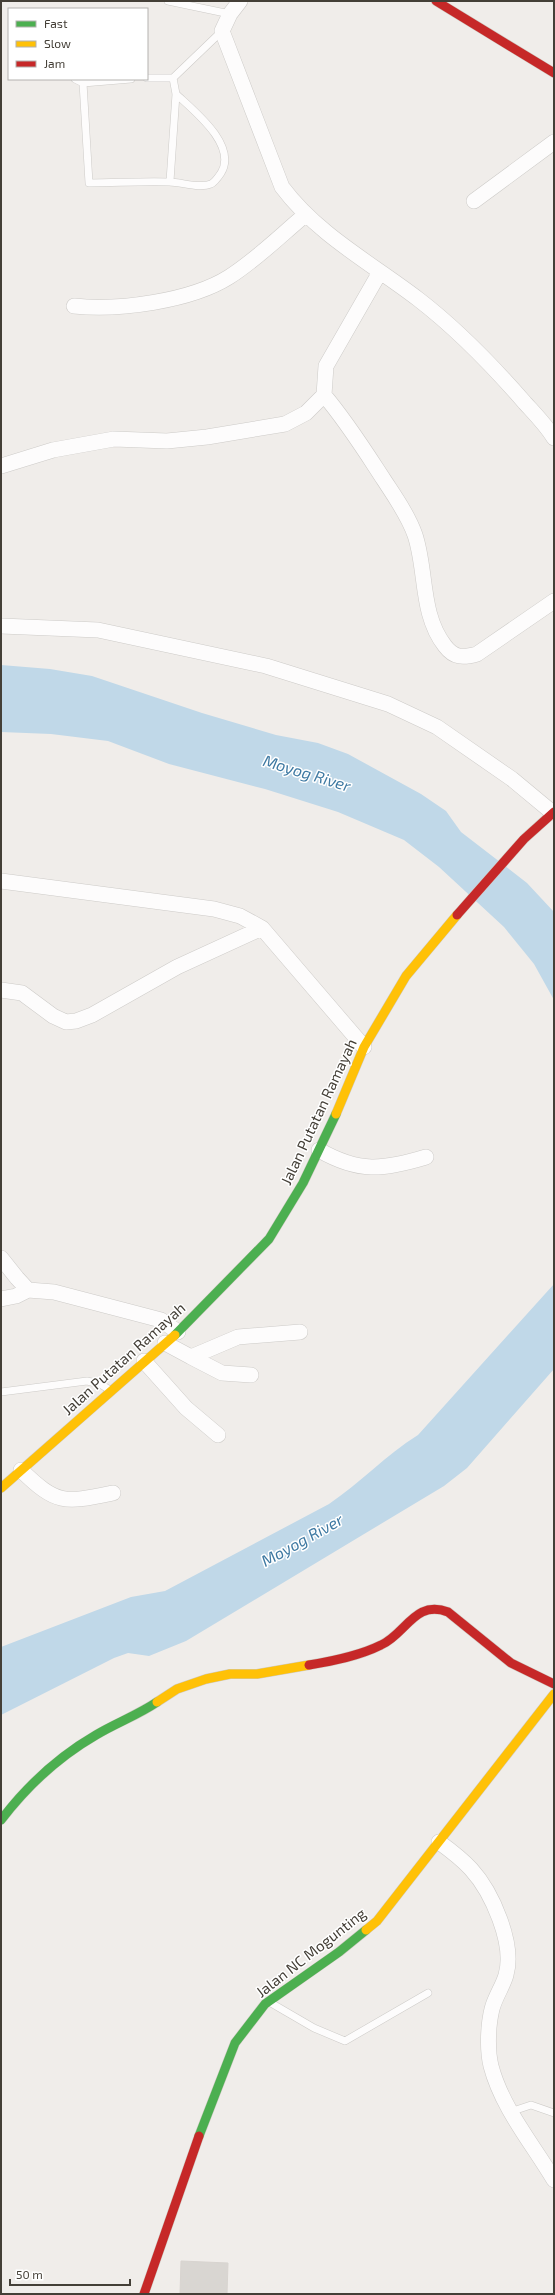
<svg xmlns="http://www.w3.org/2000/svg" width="555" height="2295" font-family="'Exo 2',sans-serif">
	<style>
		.water { fill: #c0d8e8 }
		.building { fill: #d9d6d2; stroke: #d8d4d0 }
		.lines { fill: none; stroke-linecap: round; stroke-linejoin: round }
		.lane-casing { stroke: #cdcbc8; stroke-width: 8 }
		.street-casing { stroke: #cdcbc8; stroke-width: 16 }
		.fast-casing { stroke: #cecac2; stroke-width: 10 }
		.slow-casing { stroke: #cecac2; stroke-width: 10 }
		.jam-casing { stroke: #cecac2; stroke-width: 10 }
		.lane { stroke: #fdfcfc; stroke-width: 7 }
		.street { stroke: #fdfcfc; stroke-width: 15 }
		.fast { stroke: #4caf50; stroke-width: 9 }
		.slow { stroke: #ffc107; stroke-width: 9 }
		.jam { stroke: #c62828; stroke-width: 9 }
		.labels { text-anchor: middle; stroke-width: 3; stroke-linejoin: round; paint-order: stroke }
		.street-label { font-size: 15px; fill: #443f37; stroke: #fff }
		.water-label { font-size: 16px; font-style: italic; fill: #3e79a2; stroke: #fff }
	</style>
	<rect width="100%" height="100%" fill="#f0edea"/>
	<path class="water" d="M1 665 50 669 92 676 202 713 276 735 318 743 348 754 421 794 446 811 461 832 527 883 554 912V1000L534 964 504 927 439 867 404 840 338 812 265 789 169 764 108 741 51 734 1 732Z
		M554 1284V1369L467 1468 444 1486 186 1641 149 1656 128 1653 114 1658 1 1715V1647L131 1597 165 1591 329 1504C360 1483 386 1455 418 1435Z"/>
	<path class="building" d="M181 2261 228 2263 227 2294H180Z"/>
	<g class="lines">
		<defs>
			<path id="lane" d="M168 1 230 14
				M147 78H173L222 31
				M75 79 83 83 131 79
				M83 83 89 183C116 183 142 181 169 182 182 182 199 189 211 184 215 182 219 176 221 173 238 145 193 110 176 94
				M170 181 176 94 173 78
				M1 1392 87 1381 100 1384 110 1390
				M271 2003 314 2028 345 2041 428 1993
				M510 2112 531 2105 554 2113"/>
			<path id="street" d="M240 1 230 14 222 31 282 187C318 235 371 263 418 299 457 329 492 365 525 403 535 414 546 425 554 438
				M474 201 554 142
				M380 272 326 366 324 395C347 422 365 451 384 480 395 497 408 515 415 535 427 571 420 614 445 646 454 658 463 658 477 654L554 601
				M74 306C118 311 191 301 229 277 256 260 280 236 305 215
				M1 466 53 450 114 439 167 441 207 437 285 424 306 413 324 395
				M1 626 98 630 266 666 388 704 437 727 512 779 553 813
				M1 881 214 909 240 916 262 928 364 1047
				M1 990 22 993 53 1016 66 1022 76 1021 92 1015 177 967 262 928
				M319 1150C359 1173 383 1170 426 1157
				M1 1258 17 1278 28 1290 54 1292 161 1320 178 1332
				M1 1299 16 1296 28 1290
				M165 1343 191 1357 238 1337 300 1332
				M191 1357 222 1373 251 1375
				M144 1361 186 1408 218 1435
				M21 1470C57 1505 64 1503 113 1493
				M439 1842C450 1850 461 1858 471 1869 492 1892 515 1944 506 1975 503 1986 495 1997 492 2009 488 2025 487 2050 491 2066 502 2108 532 2143 554 2180"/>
			<path id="fast" d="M175 1335 269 1239 303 1183 336 1114
				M1 1820C27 1786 58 1757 96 1735 116 1723 138 1715 157 1702
				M199 2136 235 2043 265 2004 339 1952 366 1930"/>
			<path id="slow" d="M336 1114 364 1047 406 976 457 915
				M1 1488 175 1335
				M157 1702 177 1689 206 1679 230 1674H257L309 1665
				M366 1930 377 1921 554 1694"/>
			<path id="jam" d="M436 1 554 73
				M457 915 524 839 554 812
				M309 1665C333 1661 359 1656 381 1645 406 1634 415 1599 448 1612L511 1663 554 1684
				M144 2294 199 2136"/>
		</defs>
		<use href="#lane" class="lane-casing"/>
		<use href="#street" class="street-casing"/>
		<use href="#fast" class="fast-casing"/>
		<use href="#slow" class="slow-casing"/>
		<use href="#jam" class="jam-casing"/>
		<use href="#lane" class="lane"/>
		<use href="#street" class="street"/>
		<use href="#fast" class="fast"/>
		<use href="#slow" class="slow"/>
		<use href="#jam" class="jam"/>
	</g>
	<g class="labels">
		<g class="street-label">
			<text transform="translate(319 1112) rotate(-65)" y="5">Jalan Putatan Ramayah</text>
			<text transform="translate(124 1359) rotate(-42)" y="5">Jalan Putatan Ramayah</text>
			<text transform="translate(311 1953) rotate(-38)" y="5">Jalan NC Mogunting</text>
		</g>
		<g class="water-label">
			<text transform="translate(307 773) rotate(17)" y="6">Moyog River</text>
			<text transform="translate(302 1540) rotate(-29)" y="6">Moyog River</text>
		</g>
	</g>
	<rect width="555" height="2295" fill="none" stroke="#443f37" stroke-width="4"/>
	<rect x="8" y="8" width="140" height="72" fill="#ffffff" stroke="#b4b2af"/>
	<rect x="16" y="21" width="20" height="6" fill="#4caf50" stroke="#b4b2af"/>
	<text x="44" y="28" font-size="12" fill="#443f37">Fast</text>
	<rect x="16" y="41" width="20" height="6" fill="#ffc107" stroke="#b4b2af"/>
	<text x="44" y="48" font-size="12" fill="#443f37">Slow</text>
	<rect x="16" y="61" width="20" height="6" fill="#c62828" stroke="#b4b2af"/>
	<text x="44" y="68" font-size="12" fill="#443f37">Jam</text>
	<path d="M10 2279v6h120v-6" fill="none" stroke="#443f37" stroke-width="2"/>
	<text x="16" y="2279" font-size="12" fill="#443f37" stroke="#ffffff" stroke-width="3" paint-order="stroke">50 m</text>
</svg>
